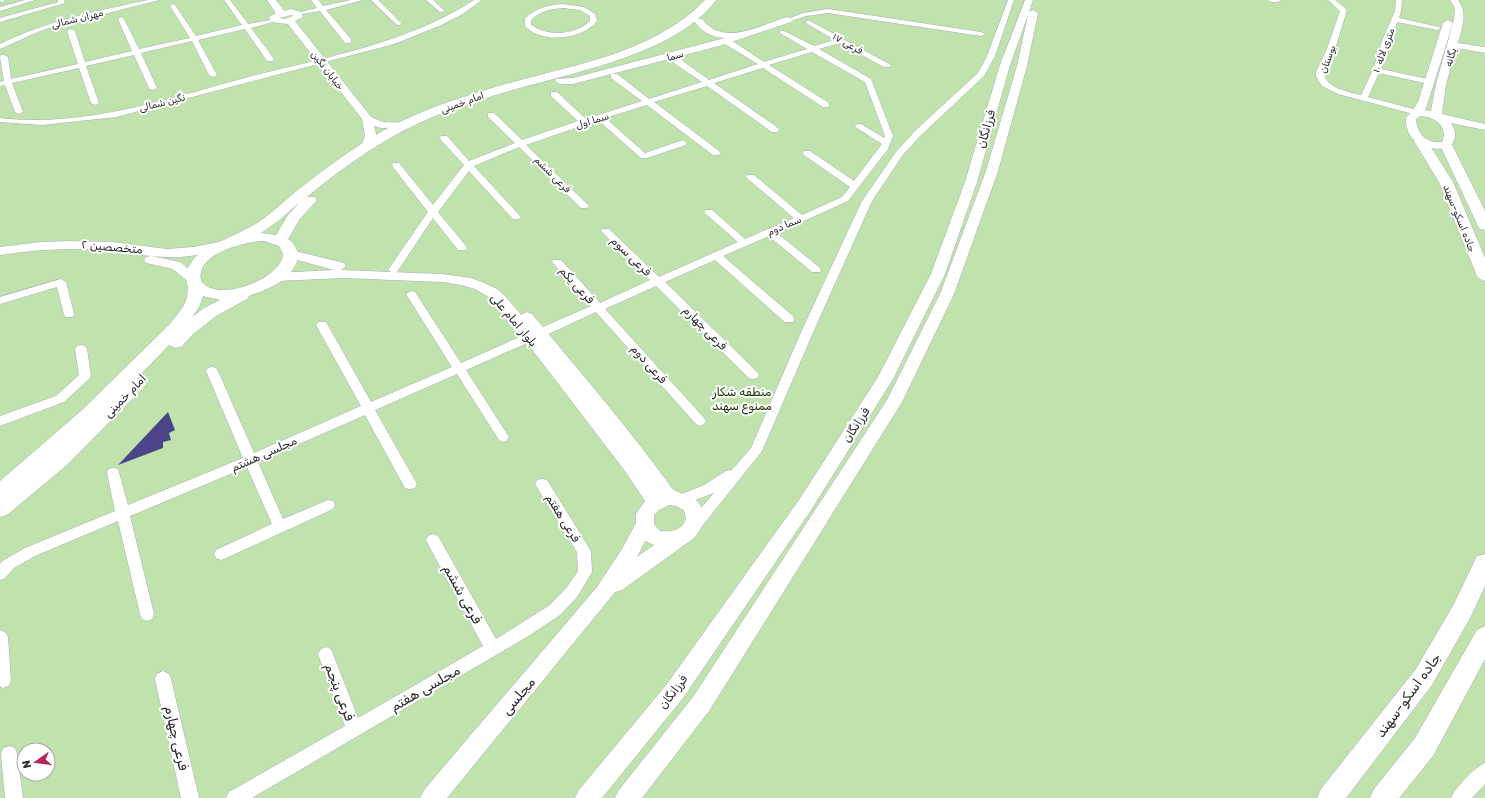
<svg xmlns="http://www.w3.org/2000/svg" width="1485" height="798" font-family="Rubik,Cairo,sans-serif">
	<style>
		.green { fill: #c0e3ad; fill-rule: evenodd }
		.building { fill: #4b4489 }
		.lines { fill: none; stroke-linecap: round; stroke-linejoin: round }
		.street-casing { stroke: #acacb8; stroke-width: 1 }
		.secondary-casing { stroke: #acacb8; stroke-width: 1 }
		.primary-casing { stroke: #acacb8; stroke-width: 1 }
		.street { fill: #fff; fill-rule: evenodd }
		.secondary { fill: #fff; fill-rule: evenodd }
		.primary { fill: #fff; fill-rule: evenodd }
		.labels { text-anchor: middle; stroke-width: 4; stroke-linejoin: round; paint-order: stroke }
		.far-street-label { font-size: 10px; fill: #29292d; stroke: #fff }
		.street-label { font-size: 12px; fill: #29292d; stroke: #fff }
		.park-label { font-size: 12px; fill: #163300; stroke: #fff }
		.near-street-label { font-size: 14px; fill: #29292d; stroke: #fff }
	</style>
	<rect width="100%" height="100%" fill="#f4f4fe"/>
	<path class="green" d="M0 0H1485V798H0ZM24 750H48V774H24Z"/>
	<path class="building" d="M168 412 175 430 169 433 171 440 163 442V448L118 465Z"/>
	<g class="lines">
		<defs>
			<path id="street" d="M25 0H35L0 11V7Z
				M58 0H64L65 3 0 22V18L58 2Z
				M148 0H160L59 25 40 31 0 49V44C47 21 97 11 148 0Z
				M224 0H230L248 24 276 19V21L251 28 274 59 273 61H267L245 29 198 40 217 75 213 77 209 75 192 41 141 53 157 88 153 90 149 88 134 55 86 66 99 103 95 105 91 103 79 68 12 83 23 112 19 114 15 112 5 85 0 86V82L4 81 0 57 1 55H4L8 57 11 79 78 64 67 31 71 29 75 31 85 62 132 51 118 19 121 17 124 19 139 49 190 38 170 6 173 4 175 5 196 36 242 25Z
				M311 0H318L323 6 351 0H363L326 10 351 39V43H345L320 11 296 15V13L317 8Z
				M371 0H378L401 23V25H397Z
				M426 0H433L445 11 440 12Z
				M474 0H482L461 15 439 26 394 44 116 117 42 125 0 122V118C86 128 170 98 252 76 329 57 407 43 474 0Z
				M1008 0H1014L995 56 984 76 921 135 902 156 872 201 815 328 762 451 699 530 694 532 689 530 687 526 689 522 714 493 682 505 677 504 675 500 677 496 704 485 726 471 732 470 751 448 803 328 862 201 896 152 915 131 978 73 987 56Z
				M1268 0H1281C1278 3 1271 3 1268 0Z
				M1328 0H1335L1347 10 1335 49 1324 72C1324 88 1349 92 1361 95L1373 70 1382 41 1395 11 1396 0H1402L1401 11 1399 18 1439 27 1441 28 1437 30 1397 22 1381 69 1432 80V84H1429L1379 73 1368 97 1420 111V115H1417L1338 94 1322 86 1316 76V72L1327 49 1340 11Z
				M563 4 584 7 595 14 597 21C582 40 542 44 525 26V19C534 8 549 5 563 4ZM563 8 580 10 590 16V21C576 35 548 37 531 25V20C540 11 551 9 563 8Z
				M828 9 981 32 985 34 981 36 828 13 806 16 788 22 785 20 803 13Z
				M808 20 891 65 890 67H884L840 43 819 49 871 79 893 136 888 149 848 201 777 233 820 268 821 270 820 272H812L769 236 723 256 793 316 794 319 793 322H785L715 260 665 282 757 372 759 375 757 378 753 379 749 378 656 286 605 309 704 418 706 421 704 424 700 426 696 424 596 312 544 336H536L534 333 536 330 591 306 552 262 553 260H561L600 303 650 280 601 231 603 229H609L659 277 738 242 706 214 704 212 706 210H712L745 239 794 218 748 179 746 177 748 175H754L802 215 842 197 850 187 804 155 803 153 804 151H810L854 181 882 144 854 126 858 124H861L884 138 885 136 865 82 812 52 769 65 829 103V107H823L763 68 714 83 778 128 779 130 778 132H772L707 86 654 102 719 151 720 153 719 155H713L647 105 605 118 645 153 683 140 687 143 686 145 647 158H641L598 120 526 145 587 204 589 206 587 208H581L519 147 474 166 519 215 521 217 519 219H513L469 171 438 212 466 246 467 248 466 250H458L433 218 397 272 393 273 388 270 428 212 393 167 392 165 393 163H399L433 205 464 165 441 140 440 138 441 136H447L469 161 515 143 488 117V113H494L522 140 578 121 551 96V92H557L586 119 642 101 611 78V74H617L649 99 702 82 671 61V57H677L709 80 758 64 725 44V40H731L764 62 807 49 780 33V31H784L814 46 835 40 806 23V21Z
				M61 279 66 282 74 314 73 317H65L64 314 57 287 0 304V297Z
				M411 291 415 292 461 363 526 334H534L536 337 534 340 466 370 507 434 509 437 507 440 503 442 499 440 457 374 375 410 417 484 415 488 410 489 405 488 365 415 258 462 283 519 328 500 333 501 335 505 333 509 226 558 221 560 216 558 214 554 216 550 272 524 247 467 130 516 154 614 152 619 147 621 142 619 140 614 118 521 35 556 14 568 5 578 0 580V564L4 560 25 548 115 511 107 473 108 469 113 468 118 469 128 505 243 458 206 371 208 368 212 367 216 368 218 371 254 453 361 406 316 325 318 322H326L371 402 452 367 406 294Z
				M81 345 85 346 87 349 91 376 89 379 64 402 0 426V416L56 396 79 375 75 349 77 346Z
				M542 479 547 480 591 551 592 572 577 597 560 615 530 635 252 798H226L229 792 345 726 318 654 321 649 326 647 331 649 358 718 483 646 428 544 426 540 428 536 433 534 438 536 496 639 550 605 567 587 578 571 577 552 535 484 537 480Z
				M0 630 5 632 8 637 11 680 9 685 3 688 0 686Z
				M163 671 169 674 171 679 199 798H181L155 679 157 674Z
				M9 746 15 748 17 754 23 798H5L1 754 3 748Z
				M1485 763V784L1472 798H1451C1456 787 1474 768 1485 763Z"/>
			<path id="secondary" d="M0 0H5L1 3Z
				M267 0H276L284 11 291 9 301 12 303 17 295 21 371 117 383 122 409 123 411 125 409 127 381 128 374 126C377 135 377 140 371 148H363L361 146 365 136 362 119 288 24 271 22 269 17 276 13ZM291 15 293 16 285 19 279 18Z
				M1025 0H1033L1029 12 1033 10 1038 13 1027 66 998 171 954 294 902 402 709 711 642 798H615L619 790 693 697 887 400 940 294 986 171 1017 66 1028 15 1010 65 977 182 945 274 893 379 811 510 683 698 602 798H575L579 790 667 684 799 500 878 377 931 274 965 182 1000 65Z
				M1450 0H1458C1468 13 1462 28 1458 43L1485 47V53L1457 48 1446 84 1442 114 1485 124V130L1451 123C1457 132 1456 139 1450 147 1428 153 1405 143 1406 118L1413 110 1418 102 1443 23 1448 20 1453 23 1428 102 1425 110 1431 111 1436 84 1454 20 1455 8ZM1420 116C1435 117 1449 126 1442 142 1427 144 1417 134 1416 119Z
				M788 17 793 20 791 22 719 46 573 84H560L555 81 556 79 573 78 725 38C711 37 702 32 694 21L696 19H702C724 48 761 24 788 17Z
				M70 241 112 242 167 249 194 247 223 241 228 242 230 245 228 248C208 253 188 258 167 257 144 257 121 250 98 249 65 248 32 250 0 255V247L42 242Z
				M291 250 344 263 346 266 341 270 442 274 471 278 484 283 497 289 507 298 521 315 527 312 532 314C579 371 628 427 671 487 679 497 696 491 703 511 707 521 700 531 694 538L622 590 615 592 447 798H420L424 790 597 587 622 549 636 523V514L645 501 625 471 508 318 487 296 475 289 461 285 442 282 344 278 276 281 271 280 269 277 271 274 276 273 334 270 286 257 284 254 286 251ZM669 505 676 506 684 510 686 519C682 531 671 532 660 531L654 524V515L659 510ZM645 541 654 545 637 557Z
				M151 256 180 262 199 278 197 281C184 284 180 271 169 268 161 266 154 265 146 263L144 260 146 257Z"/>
			<path id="primary" d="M705 0H716C678 52 580 71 520 88 493 95 466 104 440 114 391 133 347 164 307 197H315L317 200 299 220 288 239C295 244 300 252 297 261 292 277 275 286 260 292 255 294 250 294 247 299L216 316 193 334 182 346 176 348 169 345 137 378 143 380 146 384 143 388 68 464 7 515 0 517V481L80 412 170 324 183 307 187 298 188 286 185 277 187 269 195 257 203 251C221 240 241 233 259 222 273 212 285 200 299 189 331 164 365 139 402 121 438 104 475 93 513 82 579 64 656 51 705 0ZM300 202 288 215 276 235 261 233 278 221ZM264 241 279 246 283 254C281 279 222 301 204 284 200 281 200 276 201 272 206 251 245 242 264 241ZM203 296 220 300 204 308 192 317 199 307Z
				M1420 137 1425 138 1453 182 1485 258V281L1480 279 1477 276 1439 182 1414 141 1415 138Z
				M1446 141 1451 142 1452 145 1485 211V230L1480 229 1478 226 1440 145 1441 142Z
				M1485 554V586L1470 618 1432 685 1346 798H1317L1321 789 1416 669 1454 604 1477 556Z
				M1485 626V659L1433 756 1399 798H1370L1374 789 1415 738 1477 630Z"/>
		</defs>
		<use href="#street" class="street-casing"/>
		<use href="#secondary" class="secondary-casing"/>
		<use href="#primary" class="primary-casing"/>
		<use href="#street" class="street"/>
		<use href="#secondary" class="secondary"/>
		<use href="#primary" class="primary"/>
	</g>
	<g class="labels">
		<g class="far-street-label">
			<text transform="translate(77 18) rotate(-14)" y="4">مهران شمالی</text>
			<text transform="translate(848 43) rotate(29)" y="4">فرعی ۱۷</text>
			<text transform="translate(1383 50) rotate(-70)" y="4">۱۰ متری لاله</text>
			<text transform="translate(675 55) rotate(-16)" y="4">سما</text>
			<text transform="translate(1450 57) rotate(-73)" y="4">یگانه</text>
			<text transform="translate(1327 59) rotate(-70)" y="4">بوستان</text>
			<text transform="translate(328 70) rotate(52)" y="4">خیابان نگین</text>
			<text transform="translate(162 102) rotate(-14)" y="4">نگین شمالی</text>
			<text transform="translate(462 102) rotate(-20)" y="4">امام خمینی</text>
			<text transform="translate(592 120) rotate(-17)" y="4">سما اول</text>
			<text transform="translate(553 174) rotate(45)" y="4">فرعی ششم</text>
			<text transform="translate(1460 218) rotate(68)" y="4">جاده اسکو-سهند</text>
			<text transform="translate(784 225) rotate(-23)" y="4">سما دوم</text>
		</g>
		<g class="street-label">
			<text transform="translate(986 129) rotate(-74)" y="4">فرزانگان</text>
			<text transform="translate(112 247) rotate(5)" y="4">متخصصین ۲</text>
			<text transform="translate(631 256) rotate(44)" y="4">فرعی سوم</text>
			<text transform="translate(577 285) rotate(48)" y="4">فرعی یکم</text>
			<text transform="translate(514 320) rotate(50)" y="4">بلوار امام علی</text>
			<text transform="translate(705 328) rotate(45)" y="4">فرعی چهارم</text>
			<text transform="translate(649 364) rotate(48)" y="4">فرعی دوم</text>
			<text transform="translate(125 396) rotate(-46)" y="4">امام خمینی</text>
			<text transform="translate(856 425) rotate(-57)" y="4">فرزانگان</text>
			<text transform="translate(264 454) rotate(-24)" y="4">مجلسی هشتم</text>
			<text transform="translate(563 518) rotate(58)" y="4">فرعی هفتم</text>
			<text transform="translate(673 692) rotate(-53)" y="4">فرزانگان</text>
		</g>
		<g class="park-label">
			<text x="742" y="396">منطقه شکار<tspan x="742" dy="14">ممنوع سهند</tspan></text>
		</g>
		<g class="near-street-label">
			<text transform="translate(463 594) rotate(61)" y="5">فرعی ششم</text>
			<text transform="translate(425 688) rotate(-30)" y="5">مجلسی هفتم</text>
			<text transform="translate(340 692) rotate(69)" y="5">فرعی پنجم</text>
			<text transform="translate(1408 695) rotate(-54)" y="5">جاده اسکو-سهند</text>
			<text transform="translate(518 696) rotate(-50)" y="5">مجلسی</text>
			<text transform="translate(177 738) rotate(77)" y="5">فرعی چهارم</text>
		</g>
	</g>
	<g transform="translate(36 762) rotate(256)"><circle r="19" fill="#ffffff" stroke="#a9a9ab"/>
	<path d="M0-3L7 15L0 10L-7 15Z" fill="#b72751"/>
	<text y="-6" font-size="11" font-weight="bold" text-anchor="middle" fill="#29292d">N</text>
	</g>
</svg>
